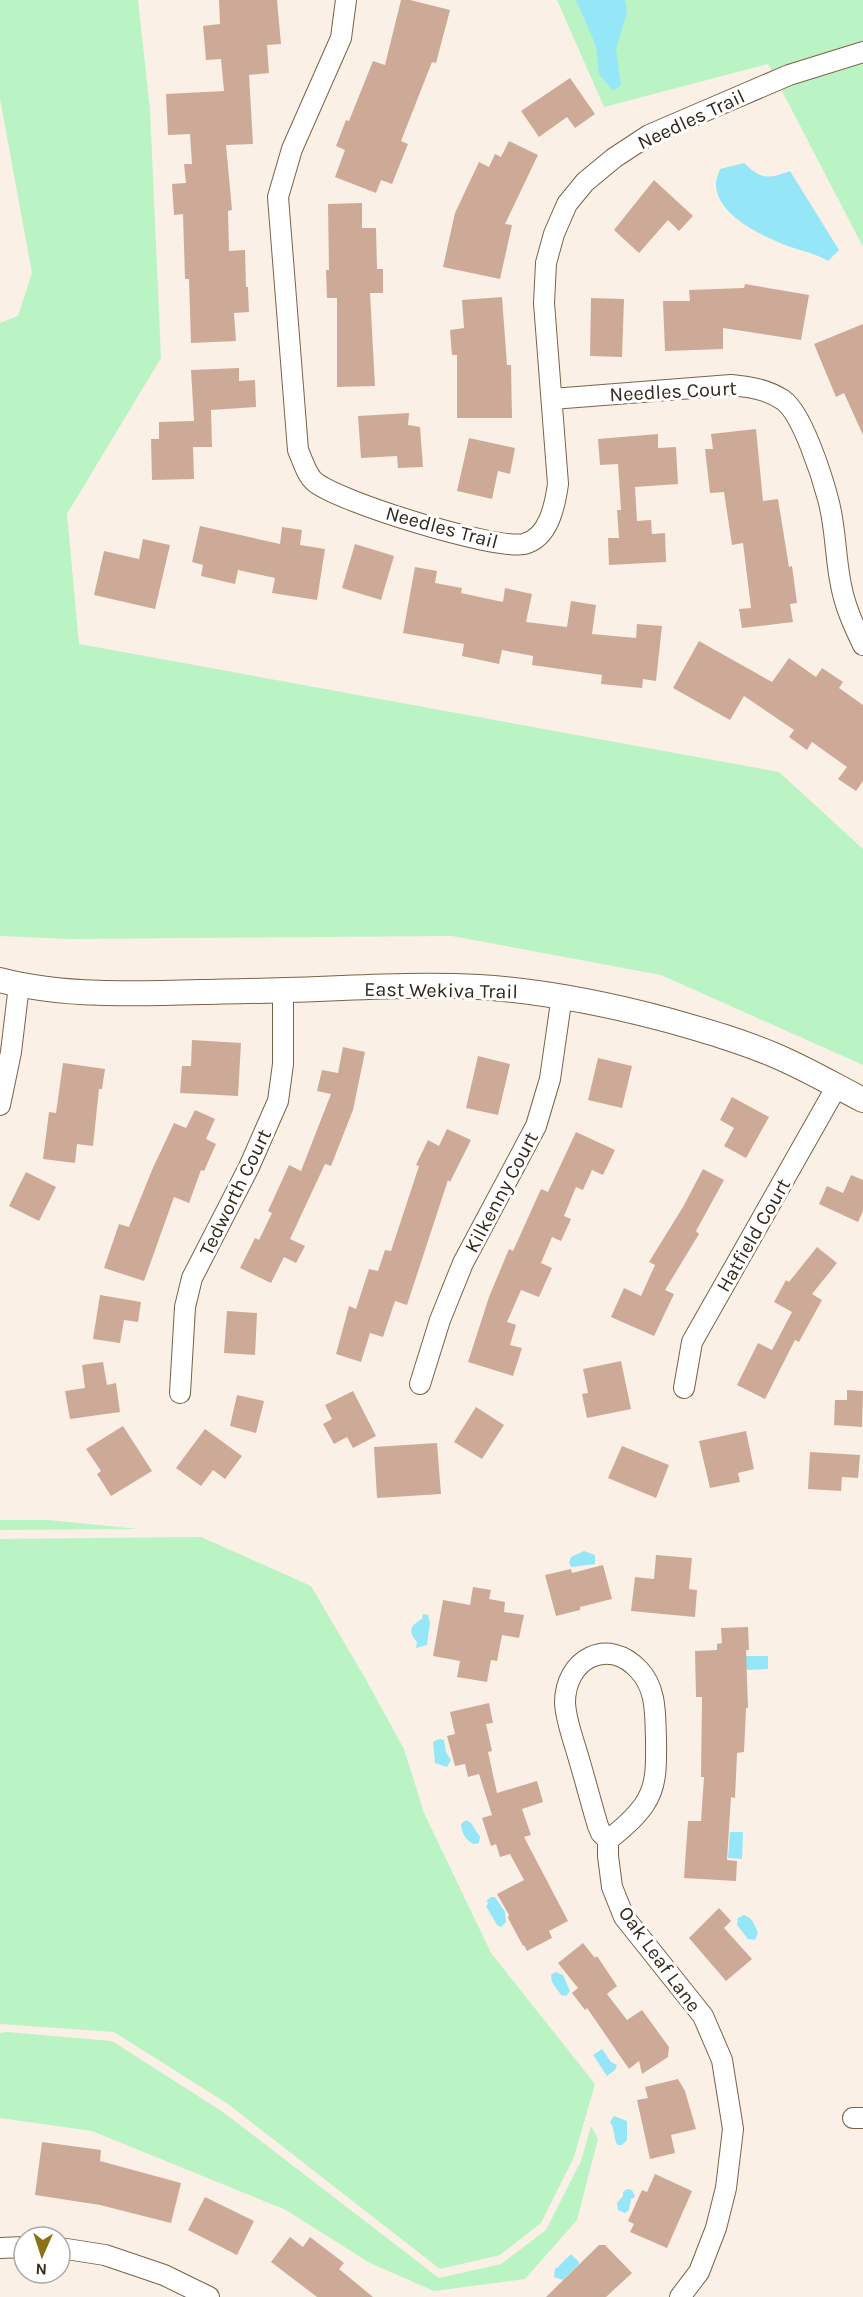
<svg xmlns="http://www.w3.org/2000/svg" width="863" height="2297" font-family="Karla,sans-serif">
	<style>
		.green { fill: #baf3c4 }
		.water { fill: #95e6f7 }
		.building { fill: #cdaa98 }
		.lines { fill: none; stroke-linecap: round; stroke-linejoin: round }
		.minor-casing { stroke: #796348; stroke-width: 22 }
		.tertiary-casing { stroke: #796348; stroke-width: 26 }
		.minor { stroke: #fff; stroke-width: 20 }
		.tertiary { stroke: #fff; stroke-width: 24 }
		.labels { text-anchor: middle; stroke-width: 6; stroke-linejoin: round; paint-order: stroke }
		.street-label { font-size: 20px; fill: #32291d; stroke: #fff }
	</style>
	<rect width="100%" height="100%" fill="#fbf0e5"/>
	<path class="green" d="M0 0H138L150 110 161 358 67 514 79 644 779 772 863 849V1065L661 975 452 936 70 939 0 936V323L18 316 32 273 0 99Z
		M557 0H863V247L768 64 604 107Z
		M0 1520H48L139 1529 0 1530Z
		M201 1537 311 1586 365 1678 404 1749 424 1813 491 1953 595 2084 574 2157 541 2223 500 2255 440 2269 228 2104 114 2032 0 2024V1539Z
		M7 2032 112 2041 223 2112 439 2278 501 2264 546 2230 581 2161 591 2126 598 2139 577 2220 525 2279 434 2291 370 2263 286 2210 92 2131 0 2118V2033Z"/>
	<path class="water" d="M576 0H625L627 12 616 49 621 85 613 91 599 74 596 46Z
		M744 163C762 180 768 179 790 171L839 250 828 261C813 252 796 250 780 243 757 233 715 213 716 183 716 179 719 173 720 169Z
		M584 1551 595 1555V1564L571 1567 569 1563 571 1557Z
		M423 1614 428 1615 430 1623 427 1645 416 1648 417 1642C407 1631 411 1625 422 1619Z
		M742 1656H768V1669L742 1670Z
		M439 1739 444 1740 446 1752 451 1760 447 1767 435 1763 433 1742Z
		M466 1820 471 1823 480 1837 479 1843 475 1844C467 1843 461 1832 461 1824Z
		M730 1832H743L742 1859 728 1858Z
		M491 1897H495L505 1912 506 1922 501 1927 497 1925 486 1906 488 1904 487 1900Z
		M744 1915C753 1918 754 1924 758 1933L755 1940 748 1939 737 1925 738 1918Z
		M555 1972 563 1975 570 1991 566 1996 561 1995 552 1982 551 1975Z
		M602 2049 611 2062 617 2065 615 2070 607 2076 593 2055Z
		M614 2116 627 2121V2140L622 2145H618C613 2140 616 2131 610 2122Z
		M627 2189 632 2190 635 2197 631 2199 629 2210 625 2213 618 2210 617 2203 623 2196V2192Z
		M571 2254 579 2262V2264L563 2280 554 2277 555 2268H557Z"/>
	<path class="building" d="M219 0H277L281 44 267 45 269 73 249 75 253 144 226 145 232 210 228 211 229 251 245 250 246 287H248L249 312 234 313 236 341 191 343 189 279H185L183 214 174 215 172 184 186 183 184 164H192L190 134 168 135 166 94 224 91 221 59 206 60 203 26 220 24Z
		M401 0H410L450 10 436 63 432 62 401 141 408 144 392 184 381 180 376 193 335 177 345 150 336 146 346 120 349 121 373 61 385 65Z
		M570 78 595 114 575 128 567 117 539 137 521 111Z
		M509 141 538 155 505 224 512 225 500 279 443 267 455 213 479 162 489 167 495 154 501 157Z
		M654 180 693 216 679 231 668 220 639 253 614 230Z
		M362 203V228H376L377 269H383V293H370L375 386 337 387V298H327L326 270H329L328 204Z
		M745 284 809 295 801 340 723 328V349L665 351 663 301H690L689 290 744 288Z
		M502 297 507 365H511L512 418H457V355H452L450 330 464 328 462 300Z
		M591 298 624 299 622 357 590 356Z
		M863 324V435L844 393 836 397 814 344Z
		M239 368V381L255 380 256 407 211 410 212 447H193L194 479 152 480 151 439H159V422L194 421 191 370Z
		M409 413 408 425 420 427 423 467 398 468 397 456 361 458 358 416Z
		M756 429 763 501 778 499 789 567 792 566 797 603 790 604 793 622 742 628 739 609 751 608 743 543 732 545 724 492 710 493 705 449H713L711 434Z
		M658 434V448L676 447 678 484 635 487 637 521 651 520 652 534 665 533 666 562 609 565 608 538H619L617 510H621L618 464 600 465 598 439Z
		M469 438 515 448 510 474 498 471 492 499 457 491Z
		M200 526 280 544 282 527 302 530 300 545 325 549 317 600 272 593 275 578 238 570 235 584 201 576 203 565 192 562Z
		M143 539 170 545 155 609 94 595 104 551 139 559Z
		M355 544 394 556 381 600 342 588Z
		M415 567 437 571 435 583 462 588 461 593 503 602 505 588 532 594 526 622 567 627 571 601 596 605 592 634 636 638 637 624 662 626 656 681 643 679 642 688 601 684 602 675 532 665 533 656 502 650 499 664 462 656 464 644 403 633Z
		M699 641 772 682 789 658 816 677 822 668 843 682 839 688 863 705V781L856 791 838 779 847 767 812 742 807 750 789 737 794 730 744 696 730 720 673 688Z
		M192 1040 241 1043 238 1096 180 1093 182 1066H191Z
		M343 1047 365 1052 353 1110 331 1166 325 1164 290 1239 305 1246 296 1263 284 1257 271 1283 240 1268 255 1238 259 1240 272 1213 268 1211 289 1165 301 1171 331 1094 317 1091 322 1070 338 1073Z
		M478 1056 510 1064 498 1115 466 1108Z
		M598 1058 632 1066 622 1108 588 1100Z
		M63 1063 105 1069 102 1089H99L93 1146 77 1144 75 1163 43 1159 49 1112 56 1113Z
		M732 1097 769 1117 746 1158 724 1146 734 1128 720 1120Z
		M195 1110 215 1119 206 1139 216 1144 204 1171 201 1170 189 1203 174 1197 144 1281 104 1268 119 1224 129 1227 152 1170 174 1123 186 1128Z
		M447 1129 471 1140 450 1182 448 1180 407 1305 395 1301 383 1337 370 1333 361 1362 336 1354 349 1306 356 1309 369 1269 378 1271 385 1250 391 1251 419 1166 416 1165 428 1140 439 1146Z
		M576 1132 615 1150 603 1175 592 1170 583 1190 576 1187 564 1216 571 1219 561 1241 552 1237 541 1263 552 1268 539 1297 521 1290 507 1322 516 1325 510 1345 522 1348 513 1376 468 1362 489 1297 509 1249 513 1251 541 1189 548 1192Z
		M703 1169 724 1180 696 1231 699 1234 665 1290 674 1294 654 1336 611 1317 624 1288 641 1296 655 1265 649 1262 683 1207Z
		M26 1172 56 1187 39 1221 9 1206Z
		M851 1175 863 1180V1211L858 1222 819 1204 827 1186 843 1193Z
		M817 1247 837 1263 812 1294 822 1300 799 1342 795 1340 765 1399 737 1385 758 1343 772 1350 792 1312 774 1302 786 1280 789 1282Z
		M100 1295 141 1302 138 1322 124 1320 120 1343 93 1339Z
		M227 1311 257 1313 255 1355 224 1353Z
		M621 1361 631 1409 587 1418 582 1394 588 1393 583 1369Z
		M103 1362 107 1385 116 1383 120 1412 70 1419 65 1391 85 1388 82 1365Z
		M847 1390 863 1391 862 1427 834 1425 835 1400H847Z
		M353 1391 376 1436 353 1448 347 1437 334 1444 323 1424 332 1419 325 1405Z
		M237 1395 264 1401 256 1433 230 1426Z
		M476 1407 504 1425 482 1459 454 1442Z
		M123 1426 152 1471 111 1496 97 1474 101 1471 86 1449Z
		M205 1429 242 1456 225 1479 213 1470 201 1486 176 1468Z
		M746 1431 754 1469 738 1473 740 1482 710 1488 699 1441Z
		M437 1443 441 1494 377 1498 374 1447Z
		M622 1446 669 1465 656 1498 608 1478Z
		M810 1452 860 1455 858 1478 842 1477 841 1491 808 1489Z
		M656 1555 692 1558 689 1589 697 1590 695 1617 631 1611 635 1577 654 1579Z
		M603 1565 612 1599 580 1607V1610L556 1616 545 1575 571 1569 572 1573Z
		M473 1587 491 1590 489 1599 505 1602 504 1612 524 1615 519 1638 502 1635 497 1661 491 1660 487 1682 457 1677 460 1661 433 1656 443 1600 470 1605Z
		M748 1627 749 1650H746L748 1708H746L744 1752 737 1753 735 1798 731 1797 727 1860 737 1861 736 1881 684 1878 688 1821H701L704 1777H701L702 1697H696L695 1651 717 1650V1644L722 1643 721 1628Z
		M489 1703 493 1723 486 1724 492 1751 488 1752 497 1793 537 1781 543 1802 522 1809 531 1835 524 1837 568 1921 549 1931 552 1938 527 1951 524 1945 523 1946 508 1918 509 1915 497 1894 524 1880 510 1854 500 1857 496 1844 491 1846 482 1818 492 1815 479 1774 468 1777 465 1764 455 1766 447 1736 455 1734 450 1712Z
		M719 1908 731 1921 724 1928 752 1959 726 1981 689 1938Z
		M583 1943 595 1958 597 1956 617 1986 607 1994 627 2020 642 2010 669 2047 668 2057 642 2074 639 2061 629 2069 587 2008 585 2010 572 1993 578 1988 558 1963Z
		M678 2079 685 2091 696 2129 671 2135 675 2153 650 2159 637 2100 648 2098 645 2087Z
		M42 2142 101 2150 100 2161 181 2183 171 2223 100 2205 35 2195Z
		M655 2174 692 2191 667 2248 630 2232 634 2224 628 2221 642 2190 647 2192Z
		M205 2197 254 2221 237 2255 188 2230Z
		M290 2237 303 2247 310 2237 344 2263 339 2269 373 2297H317L271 2262Z
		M599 2245H605L632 2273 606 2297H546Z"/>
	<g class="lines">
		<defs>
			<path id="minor" d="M346 0 341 38 292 149 278 197 298 450C302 459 307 476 315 482 339 502 494 550 524 544 549 538 555 505 558 484L544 303 546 263 554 234 567 204 585 182 614 158 649 135 789 75 863 52
				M552 399 731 385C750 387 766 389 783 400 802 413 822 476 828 499 836 527 835 557 841 585 845 607 854 626 863 645
				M0 1105 11 1052 19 985
				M420 1384 440 1320 463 1263 536 1126 550 1079 562 995
				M684 1388 692 1342 837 1086
				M180 1393 185 1307 192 1278 249 1167 278 1101 283 1064V990
				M608 1840C621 1830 635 1818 644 1805 658 1785 656 1762 656 1739 655 1715 657 1689 639 1670 608 1636 565 1659 565 1703 566 1721 573 1738 578 1756 585 1779 591 1803 598 1826L601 1833 608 1840V1856L612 1887 624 1917 703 2016 722 2060 733 2129 726 2188 716 2228 699 2272 680 2297
				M853 2118H863
				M0 2248 24 2247
				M60 2248 105 2255 164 2275 209 2297"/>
			<path id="tertiary" d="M0 980C75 1000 170 992 248 991 325 990 403 983 479 987 545 991 608 1004 671 1021 706 1031 741 1041 774 1055 805 1068 834 1085 863 1100"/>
		</defs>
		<use href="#minor" class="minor-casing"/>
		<use href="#tertiary" class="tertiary-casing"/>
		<use href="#minor" class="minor"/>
		<use href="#tertiary" class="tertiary"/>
	</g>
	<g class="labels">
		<g class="street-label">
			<text transform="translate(691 119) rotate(-25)" y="7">Needles Trail</text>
			<text transform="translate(673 391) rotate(-3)" y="7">Needles Court</text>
			<text transform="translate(442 527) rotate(15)" y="7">Needles Trail</text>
			<text transform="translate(441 990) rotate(1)" y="7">East Wekiva Trail</text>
			<text transform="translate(235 1192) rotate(-64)" y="7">Tedworth Court</text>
			<text transform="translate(501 1192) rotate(-62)" y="7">Kilkenny Court</text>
			<text transform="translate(753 1235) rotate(-60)" y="7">Hatfield Court</text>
			<text transform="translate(660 1959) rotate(54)" y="7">Oak Leaf Lane</text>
		</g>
	</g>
	<g transform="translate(42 2255) rotate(183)"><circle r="28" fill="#ffffff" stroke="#ada9a5" stroke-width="1.5"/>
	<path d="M0-4.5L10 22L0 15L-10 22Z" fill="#8c7216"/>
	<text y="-9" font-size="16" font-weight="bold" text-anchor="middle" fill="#32291d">N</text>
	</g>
</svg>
